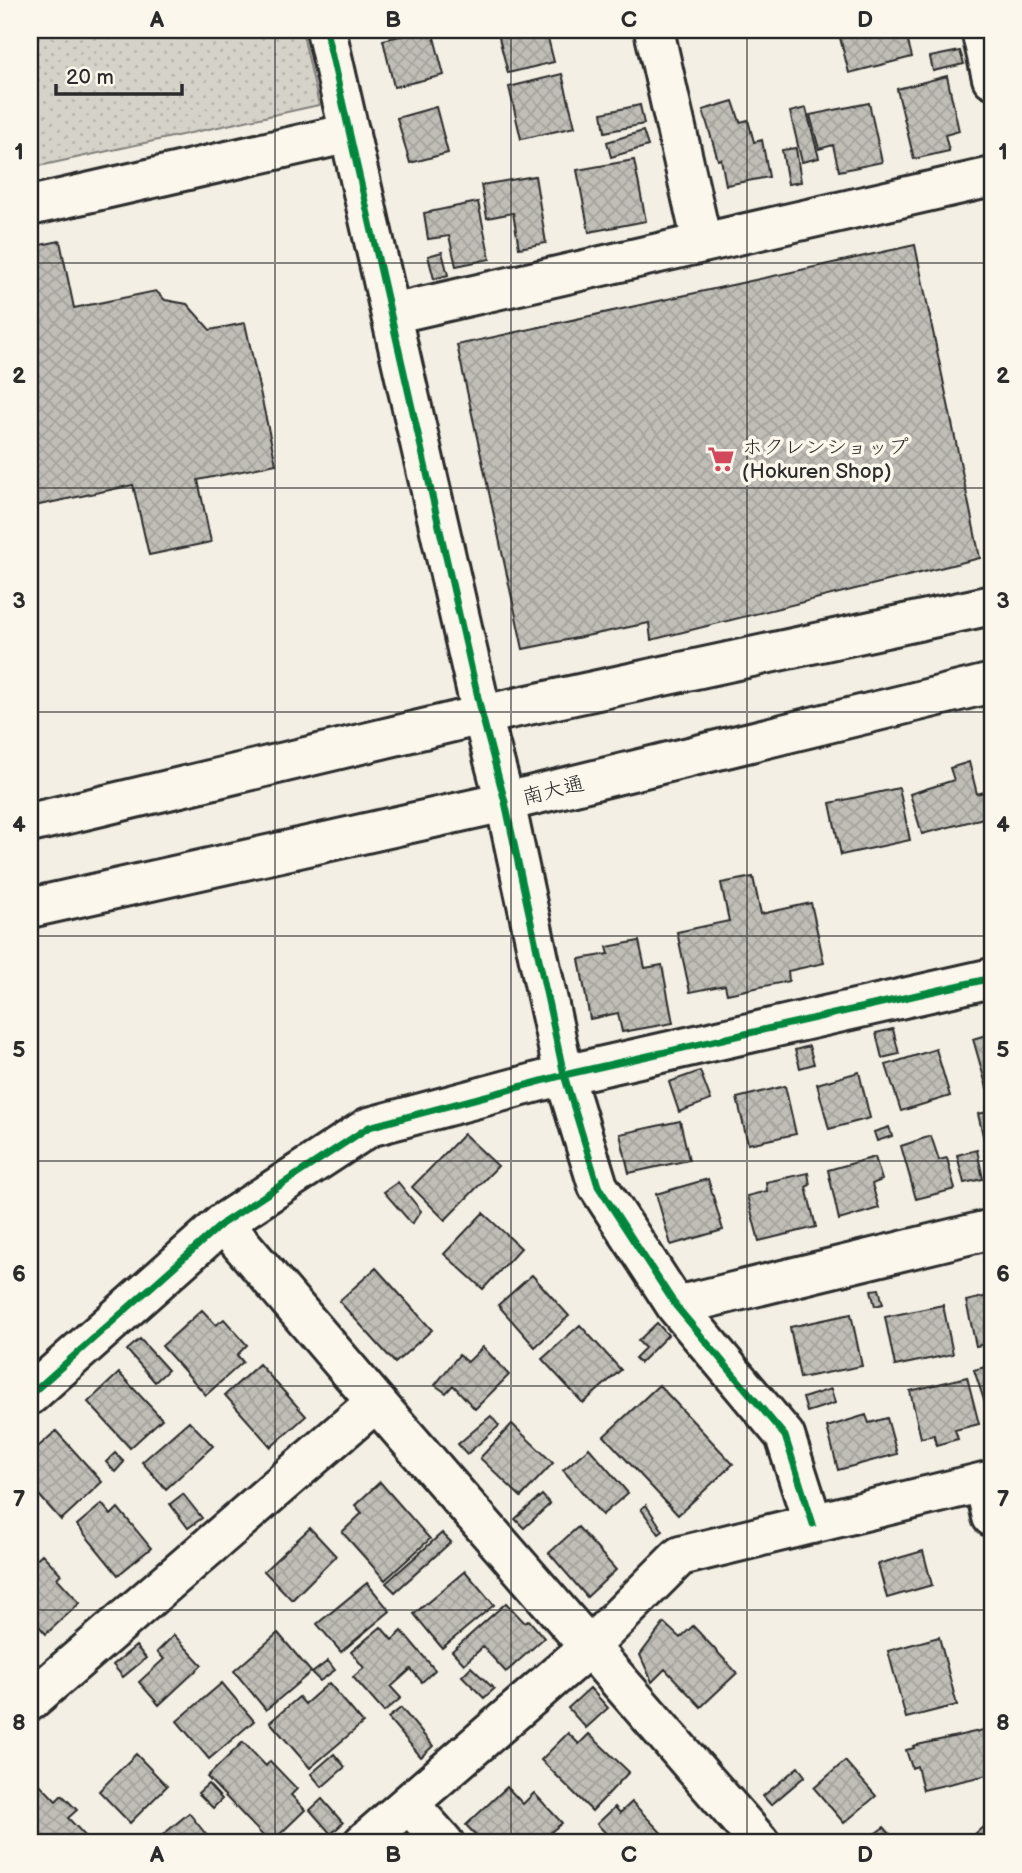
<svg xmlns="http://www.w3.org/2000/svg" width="1022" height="1873" font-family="'Balsamiq Sans','Klee One',sans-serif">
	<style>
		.grass { fill: url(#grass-dots); stroke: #807e7a; stroke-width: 2 }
		.building { fill: url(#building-cross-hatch); stroke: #2b2b2b; stroke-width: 2 }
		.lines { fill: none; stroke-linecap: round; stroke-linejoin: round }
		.minor-casing { stroke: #2b2b2b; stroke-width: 44 }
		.secondary-casing { stroke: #2b2b2b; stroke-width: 44 }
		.minor { stroke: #fbf7ec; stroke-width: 38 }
		.secondary { stroke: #fbf7ec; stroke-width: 38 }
		.cycleway-casing { stroke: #fbf7ec; stroke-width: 11 }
		.cycleway { stroke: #00873e; stroke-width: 7 }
		.grid { fill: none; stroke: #2b2b2b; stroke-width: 2; stroke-opacity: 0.55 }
		.labels { text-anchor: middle; stroke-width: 7; stroke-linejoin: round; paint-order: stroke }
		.poi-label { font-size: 21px; fill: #2b2b2b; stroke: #fbf7ec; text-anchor: start }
		.street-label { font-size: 21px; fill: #2b2b2b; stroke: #fbf7ec }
		.neatline { fill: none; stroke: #2b2b2b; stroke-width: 2.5 }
		.grid-label { font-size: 23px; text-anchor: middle; font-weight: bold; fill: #2b2b2b }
	</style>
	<defs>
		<pattern id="grass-dots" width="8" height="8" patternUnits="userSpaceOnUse" patternTransform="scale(1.75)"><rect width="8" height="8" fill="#d5d2c9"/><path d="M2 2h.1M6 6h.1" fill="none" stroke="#b7b4ad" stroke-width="1.8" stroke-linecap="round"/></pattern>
		<pattern id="building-cross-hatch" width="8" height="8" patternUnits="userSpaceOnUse" patternTransform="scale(1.75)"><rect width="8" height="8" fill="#c0beb6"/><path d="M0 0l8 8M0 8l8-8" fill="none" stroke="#a5a39d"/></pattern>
	</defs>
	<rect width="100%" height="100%" fill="#f3efe4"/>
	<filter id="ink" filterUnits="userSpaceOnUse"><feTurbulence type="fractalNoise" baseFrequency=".0143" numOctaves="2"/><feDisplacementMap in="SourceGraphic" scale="14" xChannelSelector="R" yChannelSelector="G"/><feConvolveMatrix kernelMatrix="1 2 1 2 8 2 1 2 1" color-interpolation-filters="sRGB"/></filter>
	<g filter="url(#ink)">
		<path class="grass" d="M30 30H302L319 105 30 168Z"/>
		<path class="building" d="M425 30H432L444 75 394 87 383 40Z
			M497 30H546L554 62 508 73Z
			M838 30H905L912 57 849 73Z
			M960 51 964 64 933 71 930 57Z
			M562 74 575 127 521 139 509 87Z
			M947 76 959 131 945 135 949 151 914 159 897 89Z
			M733 101 740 122 748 120 754 142 762 140 769 177 726 185 721 159 718 160 703 110Z
			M869 103 882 162 839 171 833 145 819 149 810 115Z
			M640 105 644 124 605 132 602 113Z
			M436 107 448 153 410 163 397 118Z
			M806 108 819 158 802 162 790 112Z
			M643 131 648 146 611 157 607 142Z
			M796 148 801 182 788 184 782 150Z
			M634 160 646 221 589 232 577 170Z
			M535 176 546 243 519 248 513 213 487 218 481 185Z
			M478 202 490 259 456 266 449 236 428 239 424 213Z
			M60 241 74 308 156 291 165 300 187 304 210 330 245 323 276 464 198 480 211 542 149 555 133 485 30 507V247Z
			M915 245 980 558 651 640 649 623 523 649 457 345Z
			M442 252 448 275 434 279 428 256Z
			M969 762 977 794 984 792 991 816 922 834 910 794 954 780 950 768Z
			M899 788 910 840 841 855 830 803Z
			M753 877 761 914 811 903 824 963 788 971 789 981 727 994 725 985 690 992 677 932 729 921 721 883Z
			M639 941 645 968 662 965 673 1023 622 1032 618 1013 590 1019 579 959 609 954 607 947Z
			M893 1029 899 1054 882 1058 876 1033Z
			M992 1033V1087L987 1088 973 1039Z
			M809 1046 814 1064 800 1068 795 1050Z
			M936 1049 950 1096 901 1111 886 1065Z
			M700 1071 711 1100 679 1112 669 1082Z
			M859 1072 870 1118 829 1129 817 1084Z
			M785 1086 796 1134 748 1144 737 1098Z
			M992 1111V1174L978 1114Z
			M680 1121 689 1160 629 1173 620 1134Z
			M889 1127 892 1136 877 1141 874 1132Z
			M464 1134 498 1166 445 1220 412 1187Z
			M931 1136 939 1160 947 1158 955 1189 916 1199 901 1146Z
			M977 1150 983 1179 964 1183 957 1155Z
			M875 1157 882 1180 872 1184 879 1208 839 1220 828 1170Z
			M808 1173 810 1185 806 1187 816 1227 759 1241 747 1196 767 1191 766 1182Z
			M708 1179 723 1230 671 1245 656 1194Z
			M398 1182 421 1211 412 1224 384 1192Z
			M483 1213 521 1248 483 1289 444 1254Z
			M376 1268 432 1330 395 1363 339 1301Z
			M532 1275 569 1316 535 1347 498 1305Z
			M879 1289 883 1304 875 1306 871 1290Z
			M992 1295V1343L976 1346 966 1301Z
			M943 1305 953 1354 895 1366 885 1317Z
			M202 1310 216 1325 224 1319 247 1345 237 1355 243 1362 206 1395 162 1346Z
			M851 1314 862 1366 800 1378 790 1327Z
			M657 1323 668 1335 640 1363 635 1358 645 1348 638 1341Z
			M580 1325 621 1370 583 1403 542 1359Z
			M140 1339 168 1370 155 1382 127 1350Z
			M483 1347 509 1375 475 1409 453 1385 446 1393 435 1385 459 1355 468 1362Z
			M259 1364 306 1416 271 1447 225 1395Z
			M992 1365V1424L974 1370Z
			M119 1373 162 1419 130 1448 88 1402Z
			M967 1377 979 1424 955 1430 958 1439 936 1445 934 1435 921 1438 910 1391Z
			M659 1385 733 1464 678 1515 604 1436Z
			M831 1389 835 1403 807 1412 803 1398Z
			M866 1415 869 1423 887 1418 897 1454 838 1470 827 1427Z
			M491 1416 499 1426 467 1454 458 1444Z
			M189 1421 213 1446 166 1489 142 1462Z
			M512 1424 553 1463 521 1497 480 1458Z
			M56 1431 102 1482 61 1520 30 1485V1454Z
			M589 1448 628 1493 602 1515 563 1470Z
			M115 1453 124 1462 115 1472 106 1462Z
			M380 1482 430 1539 385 1580 342 1532 362 1513 355 1505Z
			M183 1494 202 1518 188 1528 170 1504Z
			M542 1495 550 1504 524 1528 515 1519Z
			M102 1504 111 1515 118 1508 151 1548 118 1575 77 1525Z
			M646 1505 663 1531 659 1534 641 1509Z
			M578 1527 616 1570 587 1597 549 1553Z
			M310 1528 336 1556 292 1600 264 1571Z
			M442 1533 451 1542 395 1592 386 1583Z
			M923 1551 932 1585 887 1598 878 1564Z
			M42 1554 61 1574 57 1578 80 1603 46 1634 30 1616V1565Z
			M465 1571 494 1605 442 1648 414 1614Z
			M367 1583 390 1611 341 1652 317 1624Z
			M506 1603 525 1623 529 1620 544 1638 506 1672 483 1647 464 1664 452 1651Z
			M664 1623 680 1638 693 1626 737 1673 701 1707 665 1669 652 1682 640 1655Z
			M381 1627 392 1640 402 1631 435 1670 422 1682 411 1669 391 1687 401 1698 384 1712 353 1677 364 1668 351 1652Z
			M278 1633 311 1672 266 1710 234 1671Z
			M174 1635 202 1665 159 1705 139 1682 164 1659 157 1652Z
			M939 1637 957 1705 906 1718 888 1651Z
			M136 1646 146 1658 123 1677 113 1665Z
			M328 1661 335 1670 320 1681 312 1673Z
			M471 1667 494 1689 484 1698 462 1676Z
			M222 1683 254 1721 209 1759 177 1721Z
			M329 1683 363 1723 310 1768 270 1722 299 1697 305 1704Z
			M590 1688 608 1708 586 1728 568 1708Z
			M401 1708 433 1746 421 1757 388 1718Z
			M992 1717V1774L923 1790 917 1766 912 1768 906 1750 914 1748 913 1746 988 1729 986 1719Z
			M568 1733 579 1744 589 1734 629 1772 592 1811 541 1760Z
			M243 1742 266 1766 270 1761 297 1789 291 1795 305 1810 278 1836 285 1843H270L207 1777Z
			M136 1754 167 1786 130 1823 99 1791Z
			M334 1754 345 1767 322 1787 311 1774Z
			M845 1761 876 1796 844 1823 814 1788Z
			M798 1767 805 1776 771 1805 763 1796Z
			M30 1774 56 1801 62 1795 77 1810 68 1818 92 1843H33L30 1840Z
			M208 1784 222 1799 213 1808 198 1793Z
			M507 1787 523 1804 534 1793 562 1823 551 1832 557 1838 552 1843H483L466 1825Z
			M322 1799 343 1823 331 1834 310 1810Z
			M632 1802 671 1843H615L597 1824 615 1807 620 1813Z
			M189 1813 212 1842 153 1843Z
			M992 1819V1843H971L968 1840Z
			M884 1827 898 1843H862Z"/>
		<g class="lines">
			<defs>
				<path id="minor" d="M326 30 482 715 505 802 564 1075 598 1186 676 1306 785 1436 813 1524
					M654 30 702 243
					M981 30 992 78
					M30 206 350 133
					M391 314 992 177
					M223 1223 376 1402 760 1843
					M676 1306 992 1229
					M30 1395 223 1223 369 1127 564 1075 992 978
					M984 1482 992 1517
					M30 1701 376 1402
					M409 1804 444 1843
					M363 1843 589 1647 680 1556 992 1480"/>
				<path id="secondary" d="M30 823 482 715 992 605
					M30 908 505 802 992 683"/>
			</defs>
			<use href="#minor" class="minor-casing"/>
			<use href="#secondary" class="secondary-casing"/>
			<use href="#minor" class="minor"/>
			<use href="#secondary" class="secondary"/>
			<defs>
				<path id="cycleway" d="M326 30 482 715 505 802 564 1075 598 1186 676 1306 785 1436 813 1524
					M30 1395 223 1223 369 1127 564 1075 992 978"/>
			</defs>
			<use href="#cycleway" class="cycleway-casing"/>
			<use href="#cycleway" class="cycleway"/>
		</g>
	</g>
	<path class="grid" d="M275 30V1843M511 30V1843M747 30V1843M30 263H992M30 488H992M30 712H992M30 936H992M30 1161H992M30 1386H992M30 1610H992"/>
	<defs>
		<symbol id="supermarket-bare" viewBox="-9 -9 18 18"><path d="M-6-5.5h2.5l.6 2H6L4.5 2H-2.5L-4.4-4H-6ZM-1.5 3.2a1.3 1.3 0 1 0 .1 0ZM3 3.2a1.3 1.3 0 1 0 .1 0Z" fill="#d1495b" stroke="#fbf7ec" stroke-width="2.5" paint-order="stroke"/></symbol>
	</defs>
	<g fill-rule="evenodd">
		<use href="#supermarket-bare" x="702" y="440" width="38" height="38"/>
	</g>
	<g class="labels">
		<g class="poi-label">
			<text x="742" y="454">ホクレンショップ<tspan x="742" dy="24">(Hokuren Shop)</tspan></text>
		</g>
		<g class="street-label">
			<text transform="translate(553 790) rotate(-14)" y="7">南大通</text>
		</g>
	</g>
	<rect width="1022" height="1873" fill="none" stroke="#fbf7ec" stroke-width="77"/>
	<path d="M56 84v10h126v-10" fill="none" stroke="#2b2b2b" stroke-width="3.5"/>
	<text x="66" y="84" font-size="21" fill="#2b2b2b" stroke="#fbf7ec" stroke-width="5" paint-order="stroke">20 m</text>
	<rect x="38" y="38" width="946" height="1796" class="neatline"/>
	<g class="grid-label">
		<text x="157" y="27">A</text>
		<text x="393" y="27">B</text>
		<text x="629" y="27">C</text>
		<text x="865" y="27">D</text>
		<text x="19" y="159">1</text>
		<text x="1003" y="159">1</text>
		<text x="19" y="383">2</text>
		<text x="1003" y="383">2</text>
		<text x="19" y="608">3</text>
		<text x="1003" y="608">3</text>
		<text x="19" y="832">4</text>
		<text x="1003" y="832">4</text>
		<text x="19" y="1057">5</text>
		<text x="1003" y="1057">5</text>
		<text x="19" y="1281">6</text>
		<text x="1003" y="1281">6</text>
		<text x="19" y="1506">7</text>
		<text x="1003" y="1506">7</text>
		<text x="19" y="1730">8</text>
		<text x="1003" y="1730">8</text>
		<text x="157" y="1862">A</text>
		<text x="393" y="1862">B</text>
		<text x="629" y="1862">C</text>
		<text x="865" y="1862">D</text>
	</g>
</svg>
